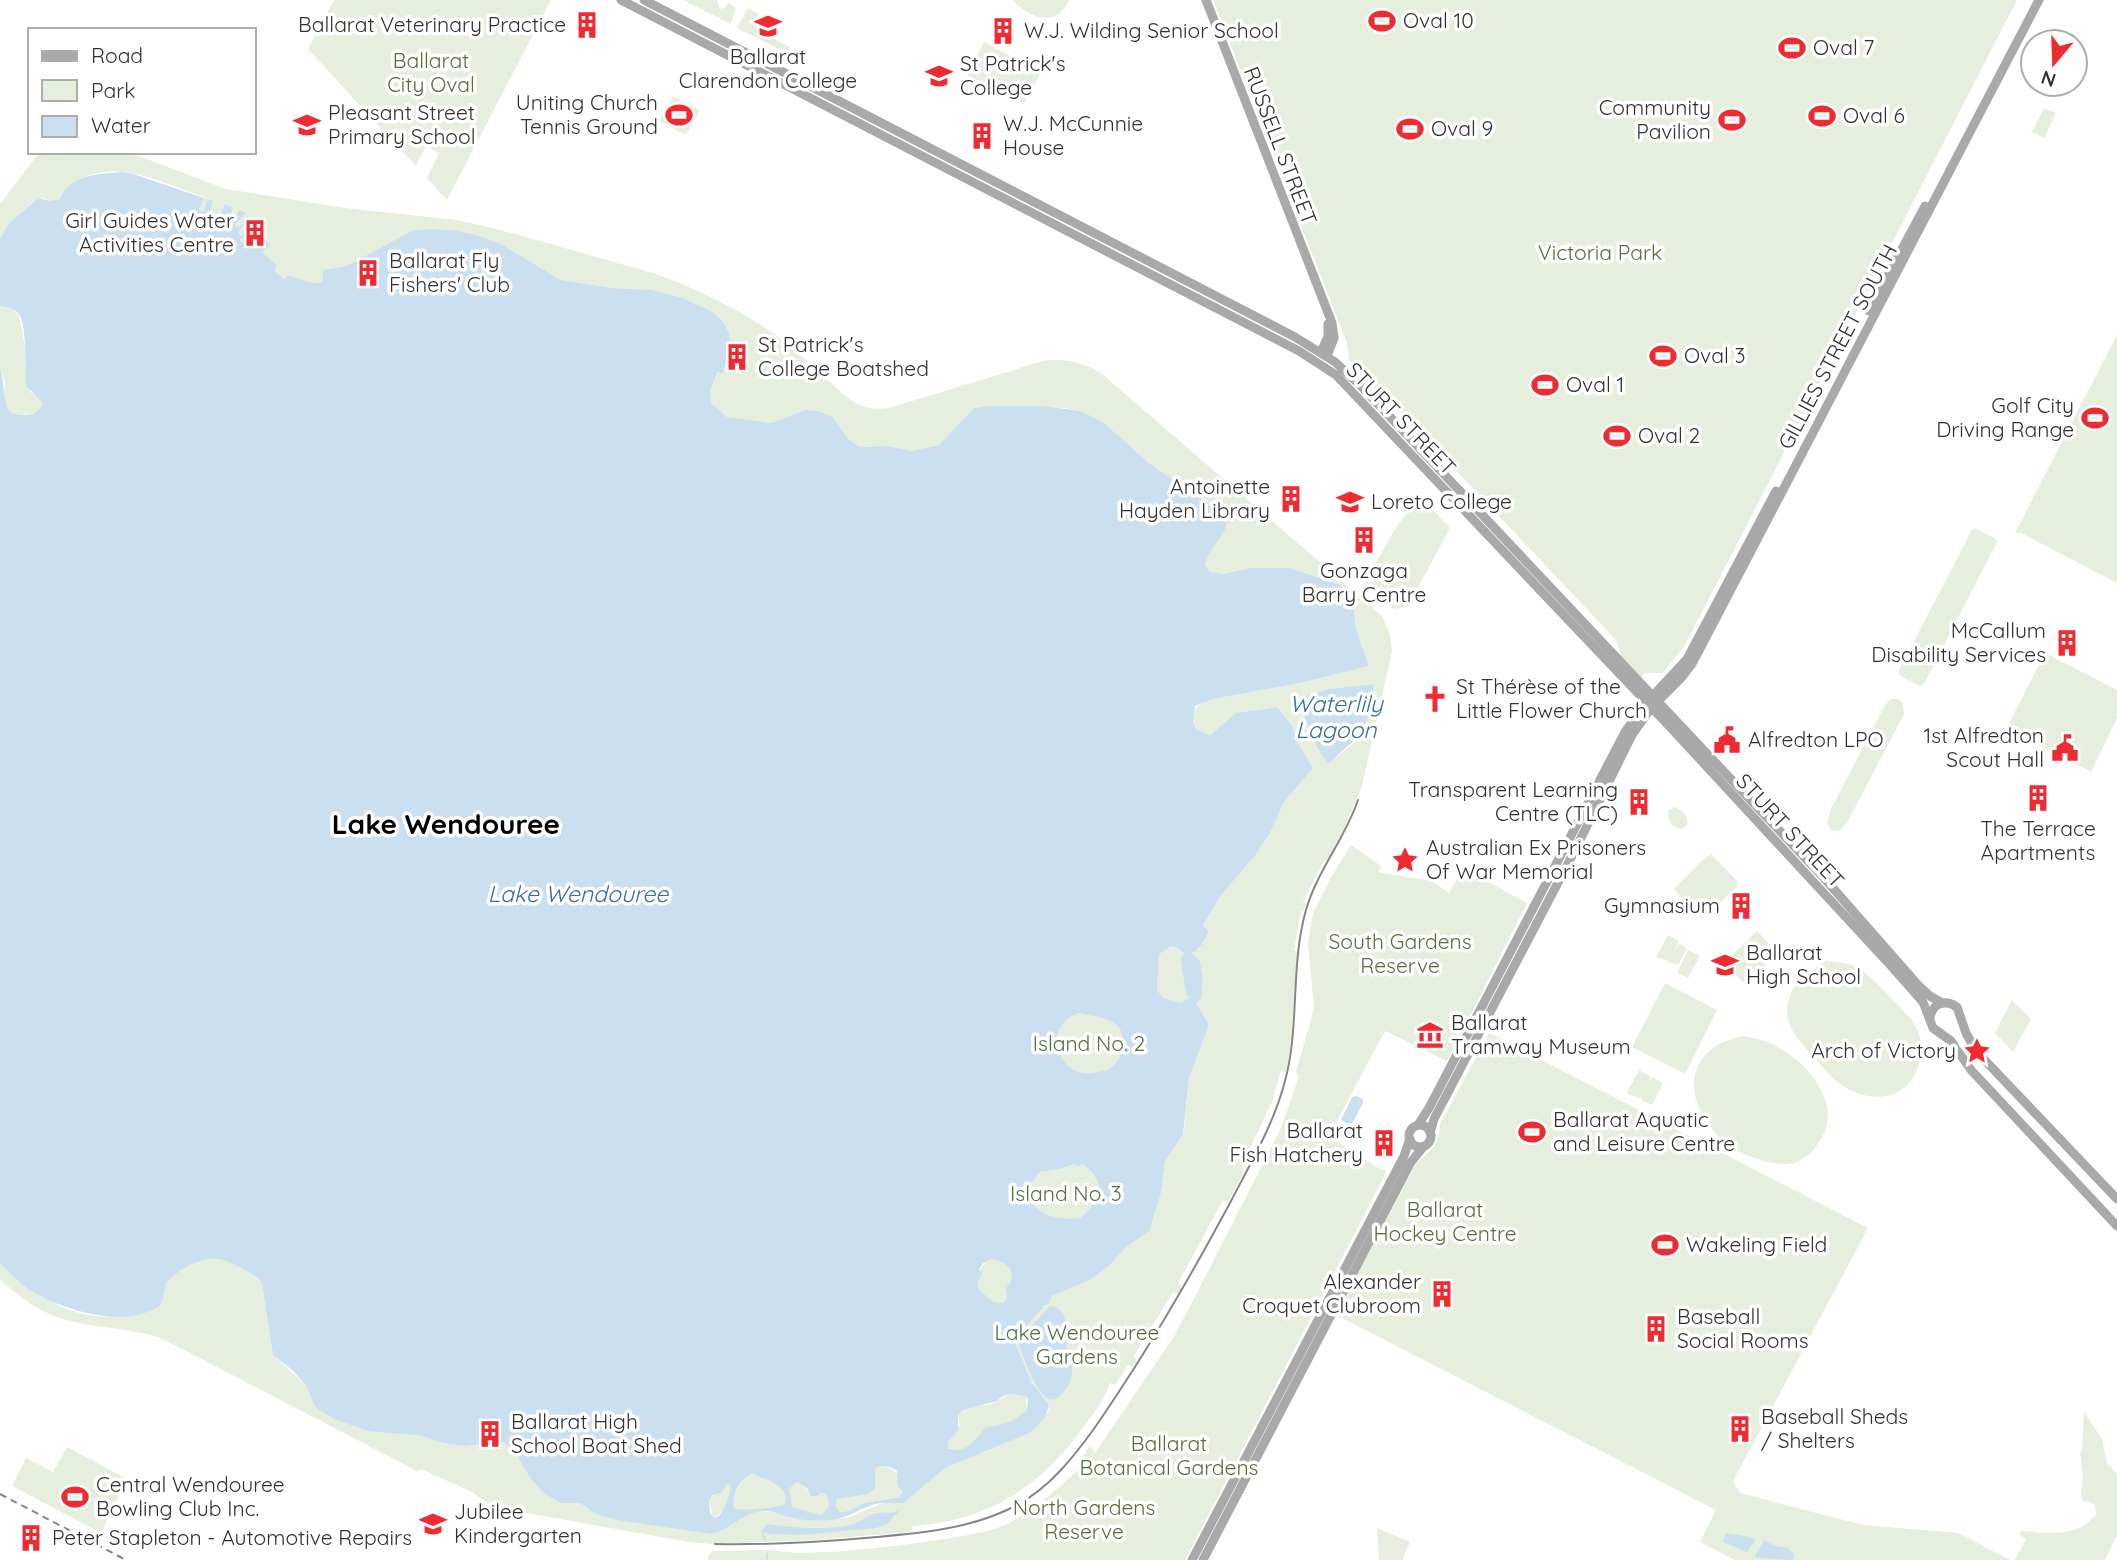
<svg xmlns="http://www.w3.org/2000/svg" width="2117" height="1560" font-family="Quicksand,sans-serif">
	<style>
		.green { fill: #e6eede; fill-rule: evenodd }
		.water { fill: #cadfef; fill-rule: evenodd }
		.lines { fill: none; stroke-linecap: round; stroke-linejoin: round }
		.stream { stroke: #cadfef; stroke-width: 2 }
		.major { stroke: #a9a9a9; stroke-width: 9 }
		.tram { stroke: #868686; stroke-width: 2 }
		.rail { stroke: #868686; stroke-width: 2; stroke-dasharray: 7 5; stroke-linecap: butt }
		.labels { text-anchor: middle; stroke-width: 7; stroke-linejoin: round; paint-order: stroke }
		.poi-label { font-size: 21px; fill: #313131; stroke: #fff; text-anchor: start }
		.park-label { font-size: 21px; fill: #51703a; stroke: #fff }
		.street-label { font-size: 21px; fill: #313131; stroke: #fff }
		.water-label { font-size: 23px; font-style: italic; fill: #387099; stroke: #fff }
		.district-label { font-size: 28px; font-weight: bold; fill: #000; stroke: #fff }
	</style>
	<rect width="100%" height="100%" fill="#fff"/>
	<path class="green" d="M334 0H551L447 200 427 178 439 153 426 146 416 166 308 49Z
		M683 0H717L720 9 726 7 728 2 736 8 731 24Z
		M1013 0H1070C1067 4 1063 11 1059 14 1046 24 1021 12 1013 0Z
		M1213 0H2017L1685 645 1663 673H1645L1641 678 1622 657 1616 640 1414 426 1350 363 1347 343Z
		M748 8 759 14 757 19 761 21 760 32 790 47 787 53 737 28Z
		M984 42 1041 72 1024 104 967 75Z
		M673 96 700 110 686 135 659 121Z
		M2044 108 2056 113 2044 138 2032 132Z
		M44 152H119L139 156 226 189 345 208 457 220 497 229 653 273C691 286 736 308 770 331 798 350 822 376 848 398 861 408 873 410 889 408L1043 361C1066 358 1081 362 1101 373L1382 616 1389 632 1392 651 1362 786 1342 834 1328 860 1324 861 1303 902 1306 904 1304 910H1301L1294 951H1297L1291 1042 1286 1072 1281 1071 1272 1102 1242 1165 1244 1172 1228 1202 1223 1200 1178 1283 1182 1288 1178 1295 1173 1292 1134 1356 1137 1361 1133 1367 1128 1365 1115 1385 1110 1383C1104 1401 1093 1414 1082 1429 1039 1488 987 1521 913 1526L911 1532 814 1540 712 1544 689 1542 493 1507 472 1492 421 1469 417 1471 163 1339C126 1325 81 1330 45 1312 28 1304 14 1291 0 1280V1263C33 1293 69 1320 116 1316 131 1315 149 1305 163 1300 163 1294 162 1289 166 1284 174 1272 199 1258 214 1258 229 1258 255 1272 262 1284L273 1355 306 1385 315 1407 399 1434 422 1436 443 1443 465 1446 504 1442 516 1454 530 1478 561 1503H580L595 1514 735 1523 749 1514 760 1511 781 1513 790 1518 805 1520H833L849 1517 883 1503H904L945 1468 1032 1432 1045 1418 1049 1409 1047 1402 1038 1394 1032 1383 1016 1345 1025 1328 1040 1309 1049 1304 1052 1296 1090 1280 1110 1265 1125 1248 1152 1224 1161 1193 1165 1161 1184 1131 1189 1078 1209 1025 1196 1003 1203 980 1200 961 1192 953 1199 949 1206 938 1203 927 1221 895 1255 856 1271 831 1284 802 1313 768 1299 745 1292 725 1277 707 1236 713 1210 735 1196 729C1188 711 1196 704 1213 699L1300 683 1369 666 1356 629 1351 596 1338 584 1290 568 1224 574 1210 572 1205 565C1207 547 1229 535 1226 517L1149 463 1103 422 1081 411 1064 408 987 406 974 408 939 445 912 451 888 446 860 447 849 440 833 417 805 410 771 423 755 421 727 417 710 403V391L719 371 725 370 731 346 729 333 723 321 711 311 683 298 652 290 613 288 561 280 501 244 323 270 322 283H313L289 275 285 279 273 271 276 266 262 252 266 242 256 249 248 248 240 239 255 223 242 236 237 232 250 218 238 229 235 226 245 214 232 227 228 226 233 207 225 204 220 218 208 214 213 201 203 212 199 211 204 197C165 184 111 155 74 184 68 189 63 192 60 199L50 201 42 198 36 199 9 223 0 238V204L35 158ZM1372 684 1375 693 1353 744 1329 763 1300 707 1302 697 1329 689Z
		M0 306 12 309 19 316 25 347V371L30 392 39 397 43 403C37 416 22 417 10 412L4 398 5 382 0 367Z
		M2117 335V583L2021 533H2015Z
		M1421 497 1450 528 1408 606 1394 609 1365 584C1383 550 1394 525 1421 497Z
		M1975 528 1996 539 1997 542 1924 684 1920 686 1899 675V670L1972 530Z
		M2045 653 2117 690V718L2091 772 2006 729Z
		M1891 699H1898L1903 703 1904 714 1847 823 1840 830 1832 831 1827 824 1830 811 1885 705Z
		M1674 807C1682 810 1689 816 1687 825L1682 829C1672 828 1667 820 1668 811Z
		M1351 845 1381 866 1378 872 1432 881 1449 893 1463 868 1527 903 1447 1061 1385 1031 1329 1136 1376 1167 1387 1171 1185 1560H708L709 1554 713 1551 774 1550C800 1560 967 1540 1000 1527 1032 1514 1057 1489 1082 1466V1457L1089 1447H1091L1095 1453 1173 1338 1195 1297 1281 1128 1299 1076 1296 1072 1314 1009 1308 943 1313 913 1330 879Z
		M1711 854 1737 881V887L1702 919 1674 889 1698 864Z
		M1757 931 1778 953 1745 984 1724 963Z
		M1668 935 1679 941 1672 957 1679 944 1687 948 1678 965 1656 957Z
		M1176 947 1184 953 1181 963 1186 994 1189 998 1181 1003 1163 998 1157 990 1159 954 1165 948Z
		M1688 950 1700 956 1688 978 1677 973Z
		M1827 961C1834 962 1842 962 1848 964 1864 968 1875 982 1886 993 1896 1004 1911 1016 1917 1029 1926 1048 1920 1075 1904 1088 1886 1103 1858 1097 1840 1084 1830 1077 1822 1066 1814 1057 1804 1046 1790 1033 1788 1018 1783 990 1806 971 1827 961Z
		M1665 983 1717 1010 1685 1074 1632 1047Z
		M2012 1000 2031 1019 2013 1052 1995 1033Z
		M1079 1013C1102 1018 1127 1018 1122 1049 1120 1056 1118 1062 1112 1068 1107 1072 1109 1070 1102 1071 1099 1072 1095 1074 1092 1074 1059 1078 1039 1027 1079 1013Z
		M1489 1033 1868 1228 1733 1481 1740 1493 1863 1525 1958 1533 2010 1560H1735L1700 1542 1716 1510 1336 1315 1417 1162C1432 1151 1440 1142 1440 1124Z
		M1742 1036C1754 1038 1766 1040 1777 1047 1807 1062 1842 1103 1822 1137 1816 1149 1808 1157 1796 1162 1786 1166 1774 1163 1764 1161 1751 1157 1737 1152 1726 1143 1682 1107 1680 1049 1742 1036Z
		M1639 1070 1650 1076V1080L1652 1077 1663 1083 1652 1105 1641 1100 1642 1097 1638 1098 1627 1093Z
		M1074 1164H1083C1107 1185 1103 1197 1080 1218 1055 1220 1032 1216 1027 1188L1040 1172 1060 1169Z
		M991 1259C1008 1262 1019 1273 1006 1288L1007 1299 1003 1303 994 1302 979 1290C977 1276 978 1266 991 1259Z
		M1011 1394 1028 1397 1026 1401 1027 1410 1011 1423 982 1431 971 1445 964 1450 948 1448V1442L960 1424 958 1415C969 1403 982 1408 996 1402 1001 1399 1004 1396 1011 1394Z
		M2084 1412 2102 1439 2107 1463 2117 1474V1536L2105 1560H2015L2026 1539 2020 1535 2021 1531C2048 1533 2079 1538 2096 1514L2095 1505 2088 1501 2083 1502 2081 1493 2083 1474 2080 1452 2082 1451Z
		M67 1447 127 1479 101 1533 12 1486 26 1458 53 1472Z
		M879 1466C896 1467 906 1479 900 1497L865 1503 848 1511 840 1512 836 1506 837 1498 873 1481 875 1469Z
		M753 1474C765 1480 790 1485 785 1504 776 1508 743 1511 734 1508 732 1495 739 1479 753 1474Z
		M797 1482 802 1484 809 1492 826 1494C830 1505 831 1506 821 1515L792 1507 789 1489Z
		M727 1484 730 1485C729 1496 726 1513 713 1518L709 1500Z
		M1377 1528 1410 1542 1402 1560H1379Z"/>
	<path class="water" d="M123 172 133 174 204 198 199 210 203 212 208 200 213 201 209 214 219 218 225 204 233 207 228 225 232 227 239 210 246 213 235 225 238 228 250 218 238 232 241 236 256 224 240 240 248 247 252 244 256 249 266 241 270 246 262 252 277 266 274 271 285 279 288 275 313 283H322L323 270 347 266 412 231 427 229 452 230 476 235 501 244 561 280 613 288 652 290 683 298 711 311 723 321 729 333 731 346 723 373 718 372 710 391 711 403 727 417 771 423 805 410 817 411 833 417 849 440 860 447 888 446 912 451 939 445 974 408 987 406H1042L1081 411 1103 422 1149 463 1226 517C1231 533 1207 548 1205 565L1210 572 1224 574 1250 568H1290L1338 584 1352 596 1356 629 1369 666 1300 683 1213 699 1195 706 1193 722 1196 729 1210 735 1236 713 1277 707 1292 725 1299 745 1313 768 1284 802 1271 831 1255 856 1221 895 1203 926 1208 931C1206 939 1200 950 1192 953L1200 961 1203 980 1201 999 1196 1003 1209 1025 1189 1078 1183 1134 1165 1161 1161 1193 1150 1230 1125 1248 1110 1265 1090 1280 1052 1296 1049 1304 1044 1306 1035 1316 1018 1338 1016 1345 1032 1383 1049 1405 1045 1418 1032 1432 945 1468 904 1503C897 1503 890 1503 883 1503 867 1503 849 1519 831 1520 819 1521 804 1521 793 1518 782 1516 774 1510 761 1511 743 1514 730 1529 712 1534L617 1520 595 1514 580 1503H561L545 1494 530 1478 516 1454 504 1442 465 1446 443 1443 422 1436 369 1431 334 1419 315 1407 306 1385 292 1370 273 1355 262 1284C257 1275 250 1273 241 1268 233 1264 225 1259 216 1259 201 1257 178 1270 168 1281 161 1289 167 1303 156 1308 121 1328 64 1310 33 1292 21 1285 10 1273 0 1263V367C5 382 2 398 10 412 22 417 37 417 43 403L26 386C25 368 27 331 20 316 16 309 7 307 0 306V238L9 223 38 198 50 201 60 199C69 174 100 174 123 172ZM1170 947H1176L1184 953 1181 958V963L1186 994 1189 998 1181 1003 1163 998 1157 990 1159 954ZM1079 1013C1101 1018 1127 1018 1122 1048 1120 1056 1118 1062 1112 1067 1108 1071 1103 1071 1097 1072 1062 1083 1037 1028 1079 1013ZM1074 1164 1078 1166 1083 1164C1108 1185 1102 1198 1080 1218 1056 1220 1032 1216 1027 1188L1040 1172 1060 1169ZM991 1259C1008 1262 1019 1273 1006 1288L1007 1299 1003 1303 994 1302 979 1290 978 1283 982 1273 979 1270 982 1264ZM1011 1394 1028 1397 1027 1410C1011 1423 1007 1424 986 1427 974 1439 968 1455 948 1448V1442L958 1430V1415L963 1410 997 1401 1003 1396ZM879 1466 890 1467 897 1471 898 1486 902 1491 900 1497 865 1503 848 1511 840 1512 836 1506 837 1499 867 1494 875 1489V1469ZM753 1474C765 1480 790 1485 785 1504 776 1508 742 1511 734 1508 732 1495 739 1478 753 1474ZM797 1482 807 1488 811 1496H817L821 1493 826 1494C830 1505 831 1506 821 1515L792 1507 789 1489ZM727 1484 730 1485C730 1495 725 1508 719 1516L714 1518 710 1513 709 1500 713 1495 721 1493Z
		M1373 684C1375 694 1373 701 1370 711 1362 739 1348 744 1329 764L1318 749 1300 707 1302 697 1329 689Z
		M1356 1096 1363 1099V1103L1351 1126 1341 1120 1352 1097Z
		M1050 1306C1073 1309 1063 1335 1067 1351 1069 1358 1073 1364 1072 1372 1072 1381 1066 1390 1060 1396 1042 1414 1024 1358 1019 1345L1026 1332Z
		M900 1510 887 1524 876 1528 800 1535 769 1534 762 1531 767 1524C795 1528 826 1531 854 1524 862 1521 867 1516 873 1514 883 1511 891 1515 900 1510Z
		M1726 1533C1735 1535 1748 1535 1755 1540L1747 1552 1723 1542Z
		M1764 1540 1775 1546 1788 1548 1794 1554 1793 1560 1757 1558 1755 1556Z"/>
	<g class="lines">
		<path class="stream" d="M762 1531 765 1540
			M767 1560V1554"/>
		<path class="major" d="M621 0 1299 351 1336 375 1671 728 1893 968 1923 1002 1933 1028 1951 1041 1971 1070 2117 1226
			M644 0 1295 337 1335 362 1361 386 1824 878 1918 985 1930 996 1942 1003
			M1206 0 1332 323 1334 338 1327 356
			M1869 311 1925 206
			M1321 352 1328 337V324
			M1930 1017C1933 1003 1945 999 1957 1007L1966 1033 1976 1051 2117 1199
			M1418 1125 1429 1108 1625 732 1646 703 1687 659 1776 491
			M1409 1136a11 11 0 1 1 22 0a11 11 0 1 1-22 0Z
			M1430 1133 1434 1119 1572 856 1632 735 1651 708 1681 678 1692 664 2039 0
			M1192 1560 1404 1156 1410 1139
			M1203 1560 1411 1162 1424 1146"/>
		<path class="tram" d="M715 1544C769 1545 823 1542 877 1537 921 1533 966 1529 1007 1510 1027 1501 1045 1487 1060 1471 1089 1440 1112 1402 1135 1367 1169 1313 1200 1259 1230 1203 1250 1164 1274 1124 1285 1081 1300 1026 1290 966 1306 910 1317 871 1345 839 1358 800"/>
		<path class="rail" d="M0 1494 126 1560"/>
	</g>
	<defs>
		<symbol id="stadium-bare" viewBox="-9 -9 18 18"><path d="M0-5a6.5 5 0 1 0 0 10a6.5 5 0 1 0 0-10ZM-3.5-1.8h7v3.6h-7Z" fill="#f02a31" stroke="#fff" stroke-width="2.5" paint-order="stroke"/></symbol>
		<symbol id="building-bare" viewBox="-9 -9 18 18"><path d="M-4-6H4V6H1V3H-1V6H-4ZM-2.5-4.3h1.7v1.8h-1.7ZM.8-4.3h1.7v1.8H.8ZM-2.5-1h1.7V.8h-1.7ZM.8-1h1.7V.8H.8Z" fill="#f02a31" stroke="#fff" stroke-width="2.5" paint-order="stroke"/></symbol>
		<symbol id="school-bare" viewBox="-9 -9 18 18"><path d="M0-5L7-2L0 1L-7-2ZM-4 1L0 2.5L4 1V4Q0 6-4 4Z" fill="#f02a31" stroke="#fff" stroke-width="2.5" paint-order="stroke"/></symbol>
		<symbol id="church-bare" viewBox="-9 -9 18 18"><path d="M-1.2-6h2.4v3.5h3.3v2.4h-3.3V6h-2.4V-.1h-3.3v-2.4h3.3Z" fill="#f02a31" stroke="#fff" stroke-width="2.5" paint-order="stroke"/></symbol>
		<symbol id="civic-bare" viewBox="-9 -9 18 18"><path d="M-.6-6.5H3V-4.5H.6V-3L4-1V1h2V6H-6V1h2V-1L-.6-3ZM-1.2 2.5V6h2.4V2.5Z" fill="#f02a31" stroke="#fff" stroke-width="2.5" paint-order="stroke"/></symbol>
		<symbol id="sight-bare" viewBox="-9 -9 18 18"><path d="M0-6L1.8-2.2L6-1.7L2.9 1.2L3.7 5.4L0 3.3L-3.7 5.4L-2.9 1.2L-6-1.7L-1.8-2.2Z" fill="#f02a31" stroke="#fff" stroke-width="2.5" paint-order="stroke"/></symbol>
		<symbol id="museum-bare" viewBox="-9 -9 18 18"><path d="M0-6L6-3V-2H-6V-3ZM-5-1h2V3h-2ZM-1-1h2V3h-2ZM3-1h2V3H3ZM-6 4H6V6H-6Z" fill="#f02a31" stroke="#fff" stroke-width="2.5" paint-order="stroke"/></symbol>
	</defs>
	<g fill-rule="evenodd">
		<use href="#stadium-bare" x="1363" y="2" width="38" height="38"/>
		<use href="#building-bare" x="568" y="6" width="38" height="38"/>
		<use href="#school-bare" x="749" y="7" width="38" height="38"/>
		<use href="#building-bare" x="984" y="12" width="38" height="38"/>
		<use href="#stadium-bare" x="1773" y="29" width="38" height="38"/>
		<use href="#school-bare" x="920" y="57" width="38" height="38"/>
		<use href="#stadium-bare" x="660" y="96" width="38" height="38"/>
		<use href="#stadium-bare" x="1803" y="97" width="38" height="38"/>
		<use href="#stadium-bare" x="1713" y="101" width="38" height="38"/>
		<use href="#school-bare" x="288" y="106" width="38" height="38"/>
		<use href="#stadium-bare" x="1391" y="110" width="38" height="38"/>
		<use href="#building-bare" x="963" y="117" width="38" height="38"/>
		<use href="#building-bare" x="236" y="214" width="38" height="38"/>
		<use href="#building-bare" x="349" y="254" width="38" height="38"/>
		<use href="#stadium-bare" x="1644" y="337" width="38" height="38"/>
		<use href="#building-bare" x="718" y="338" width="38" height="38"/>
		<use href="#stadium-bare" x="1526" y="366" width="38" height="38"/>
		<use href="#stadium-bare" x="2076" y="399" width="38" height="38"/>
		<use href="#stadium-bare" x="1598" y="417" width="38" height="38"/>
		<use href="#building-bare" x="1272" y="480" width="38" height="38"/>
		<use href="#school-bare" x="1331" y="483" width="38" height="38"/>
		<use href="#building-bare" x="1345" y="521" width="38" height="38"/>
		<use href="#building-bare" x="2048" y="624" width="38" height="38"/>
		<use href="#church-bare" x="1416" y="680" width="38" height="38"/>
		<use href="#civic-bare" x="1708" y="721" width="38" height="38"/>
		<use href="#civic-bare" x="2046" y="729" width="38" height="38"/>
		<use href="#building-bare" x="2019" y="779" width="38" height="38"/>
		<use href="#building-bare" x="1620" y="783" width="38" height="38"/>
		<use href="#sight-bare" x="1386" y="841" width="38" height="38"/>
		<use href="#building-bare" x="1722" y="887" width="38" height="38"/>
		<use href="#school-bare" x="1706" y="946" width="38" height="38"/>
		<use href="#museum-bare" x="1411" y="1016" width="38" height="38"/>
		<use href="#sight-bare" x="1958" y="1032" width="38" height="38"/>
		<use href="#stadium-bare" x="1513" y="1113" width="38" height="38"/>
		<use href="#building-bare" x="1365" y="1124" width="38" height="38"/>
		<use href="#stadium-bare" x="1646" y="1226" width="38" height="38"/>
		<use href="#building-bare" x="1423" y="1275" width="38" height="38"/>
		<use href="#building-bare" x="1637" y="1310" width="38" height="38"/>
		<use href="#building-bare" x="1721" y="1410" width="38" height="38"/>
		<use href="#building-bare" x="471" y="1415" width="38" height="38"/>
		<use href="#stadium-bare" x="56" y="1478" width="38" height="38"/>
		<use href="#school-bare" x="414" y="1505" width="38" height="38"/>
		<use href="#building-bare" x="12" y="1519" width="38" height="38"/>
	</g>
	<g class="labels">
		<g class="poi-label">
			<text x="1403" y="28">Oval 10</text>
			<text x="566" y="32" text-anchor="end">Ballarat Veterinary Practice</text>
			<text x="1024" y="38">W.J. Wilding Senior School</text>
			<text x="1813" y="55">Oval 7</text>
			<text x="768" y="64" text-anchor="middle">Ballarat<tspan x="768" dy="24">Clarendon College</tspan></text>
			<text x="960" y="71">St Patrick's<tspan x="960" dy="24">College</tspan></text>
			<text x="658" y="110" text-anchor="end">Uniting Church<tspan x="658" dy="24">Tennis Ground</tspan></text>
			<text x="1711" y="115" text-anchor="end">Community<tspan x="1711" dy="24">Pavilion</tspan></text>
			<text x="328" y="120">Pleasant Street<tspan x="328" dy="24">Primary School</tspan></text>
			<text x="1843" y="123">Oval 6</text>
			<text x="1003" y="131">W.J. McCunnie<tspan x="1003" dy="24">House</tspan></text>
			<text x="1431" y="136">Oval 9</text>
			<text x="234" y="228" text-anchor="end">Girl Guides Water<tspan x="234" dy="24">Activities Centre</tspan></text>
			<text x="389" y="268">Ballarat Fly<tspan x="389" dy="24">Fishers' Club</tspan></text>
			<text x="758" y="352">St Patrick's<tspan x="758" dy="24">College Boatshed</tspan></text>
			<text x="1684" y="363">Oval 3</text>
			<text x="1566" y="392">Oval 1</text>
			<text x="2074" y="413" text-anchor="end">Golf City<tspan x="2074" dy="24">Driving Range</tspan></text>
			<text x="1638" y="443">Oval 2</text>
			<text x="1270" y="494" text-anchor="end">Antoinette<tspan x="1270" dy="24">Hayden Library</tspan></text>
			<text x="1371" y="509">Loreto College</text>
			<text x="1364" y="578" text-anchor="middle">Gonzaga<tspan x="1364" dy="24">Barry Centre</tspan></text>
			<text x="2046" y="638" text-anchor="end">McCallum<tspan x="2046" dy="24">Disability Services</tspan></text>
			<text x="1456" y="694">St Thérèse of the<tspan x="1456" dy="24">Little Flower Church</tspan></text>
			<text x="2044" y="743" text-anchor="end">1st Alfredton<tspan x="2044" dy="24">Scout Hall</tspan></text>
			<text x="1748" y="747">Alfredton LPO</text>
			<text x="1618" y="797" text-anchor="end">Transparent Learning<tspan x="1618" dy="24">Centre (TLC)</tspan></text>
			<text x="2038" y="836" text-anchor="middle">The Terrace<tspan x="2038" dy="24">Apartments</tspan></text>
			<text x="1426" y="855">Australian Ex Prisoners<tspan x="1426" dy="24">Of War Memorial</tspan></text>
			<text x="1720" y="913" text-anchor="end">Gymnasium</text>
			<text x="1746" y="960">Ballarat<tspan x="1746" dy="24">High School</tspan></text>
			<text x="1451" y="1030">Ballarat<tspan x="1451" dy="24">Tramway Museum</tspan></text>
			<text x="1956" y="1058" text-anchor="end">Arch of Victory</text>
			<text x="1553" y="1127">Ballarat Aquatic<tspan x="1553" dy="24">and Leisure Centre</tspan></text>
			<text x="1363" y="1138" text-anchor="end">Ballarat<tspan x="1363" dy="24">Fish Hatchery</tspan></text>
			<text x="1686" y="1252">Wakeling Field</text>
			<text x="1421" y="1289" text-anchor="end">Alexander<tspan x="1421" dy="24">Croquet Clubroom</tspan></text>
			<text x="1677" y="1324">Baseball<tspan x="1677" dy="24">Social Rooms</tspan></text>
			<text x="1761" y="1424">Baseball Sheds<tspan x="1761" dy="24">/ Shelters</tspan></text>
			<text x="511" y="1429">Ballarat High<tspan x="511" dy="24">School Boat Shed</tspan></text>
			<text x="96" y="1492">Central Wendouree<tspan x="96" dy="24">Bowling Club Inc.</tspan></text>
			<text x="454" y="1519">Jubilee<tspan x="454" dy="24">Kindergarten</tspan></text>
			<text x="52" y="1545">Peter Stapleton - Automotive Repairs</text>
		</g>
		<g class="park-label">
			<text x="431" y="68">Ballarat<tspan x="431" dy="24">City Oval</tspan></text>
			<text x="1600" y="260">Victoria Park</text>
			<text x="1400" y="949">South Gardens<tspan x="1400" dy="24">Reserve</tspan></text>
			<text x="1089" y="1051">Island No. 2</text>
			<text x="1066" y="1201">Island No. 3</text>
			<text x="1445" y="1217">Ballarat<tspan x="1445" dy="24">Hockey Centre</tspan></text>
			<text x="1077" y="1340">Lake Wendouree<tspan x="1077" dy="24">Gardens</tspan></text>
			<text x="1169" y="1451">Ballarat<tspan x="1169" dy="24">Botanical Gardens</tspan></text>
			<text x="1084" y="1515">North Gardens<tspan x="1084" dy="24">Reserve</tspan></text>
		</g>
		<g class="street-label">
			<text transform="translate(1280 146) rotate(69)" y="7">RUSSELL STREET</text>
			<text transform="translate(1838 347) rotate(-62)" y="7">GILLIES STREET SOUTH</text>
			<text transform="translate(1401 419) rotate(46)" y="7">STURT STREET</text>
			<text transform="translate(1790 831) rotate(47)" y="7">STURT STREET</text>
		</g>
		<g class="water-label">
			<text x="1336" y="712">Waterlily<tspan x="1336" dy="26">Lagoon</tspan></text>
			<text x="578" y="902">Lake Wendouree</text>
		</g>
		<g class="district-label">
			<text x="446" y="834">Lake Wendouree</text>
		</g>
	</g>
	<rect x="28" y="28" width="228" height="126" fill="#ffffff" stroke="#adadad" stroke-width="2"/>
	<rect x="42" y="51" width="35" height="10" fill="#a9a9a9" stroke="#adadad" stroke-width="2"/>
	<text x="91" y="63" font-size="21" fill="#313131">Road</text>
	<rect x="42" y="80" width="35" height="21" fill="#e6eede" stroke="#adadad" stroke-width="2"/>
	<text x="91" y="98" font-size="21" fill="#313131">Park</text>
	<rect x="42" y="116" width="35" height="21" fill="#cadfef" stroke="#adadad" stroke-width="2"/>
	<text x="91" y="133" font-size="21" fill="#313131">Water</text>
	<g transform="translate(2054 63) rotate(199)"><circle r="33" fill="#ffffff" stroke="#adadad" stroke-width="2"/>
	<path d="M0-5L12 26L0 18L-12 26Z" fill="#f02a31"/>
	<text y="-10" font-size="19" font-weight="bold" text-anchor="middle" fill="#313131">N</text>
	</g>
</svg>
